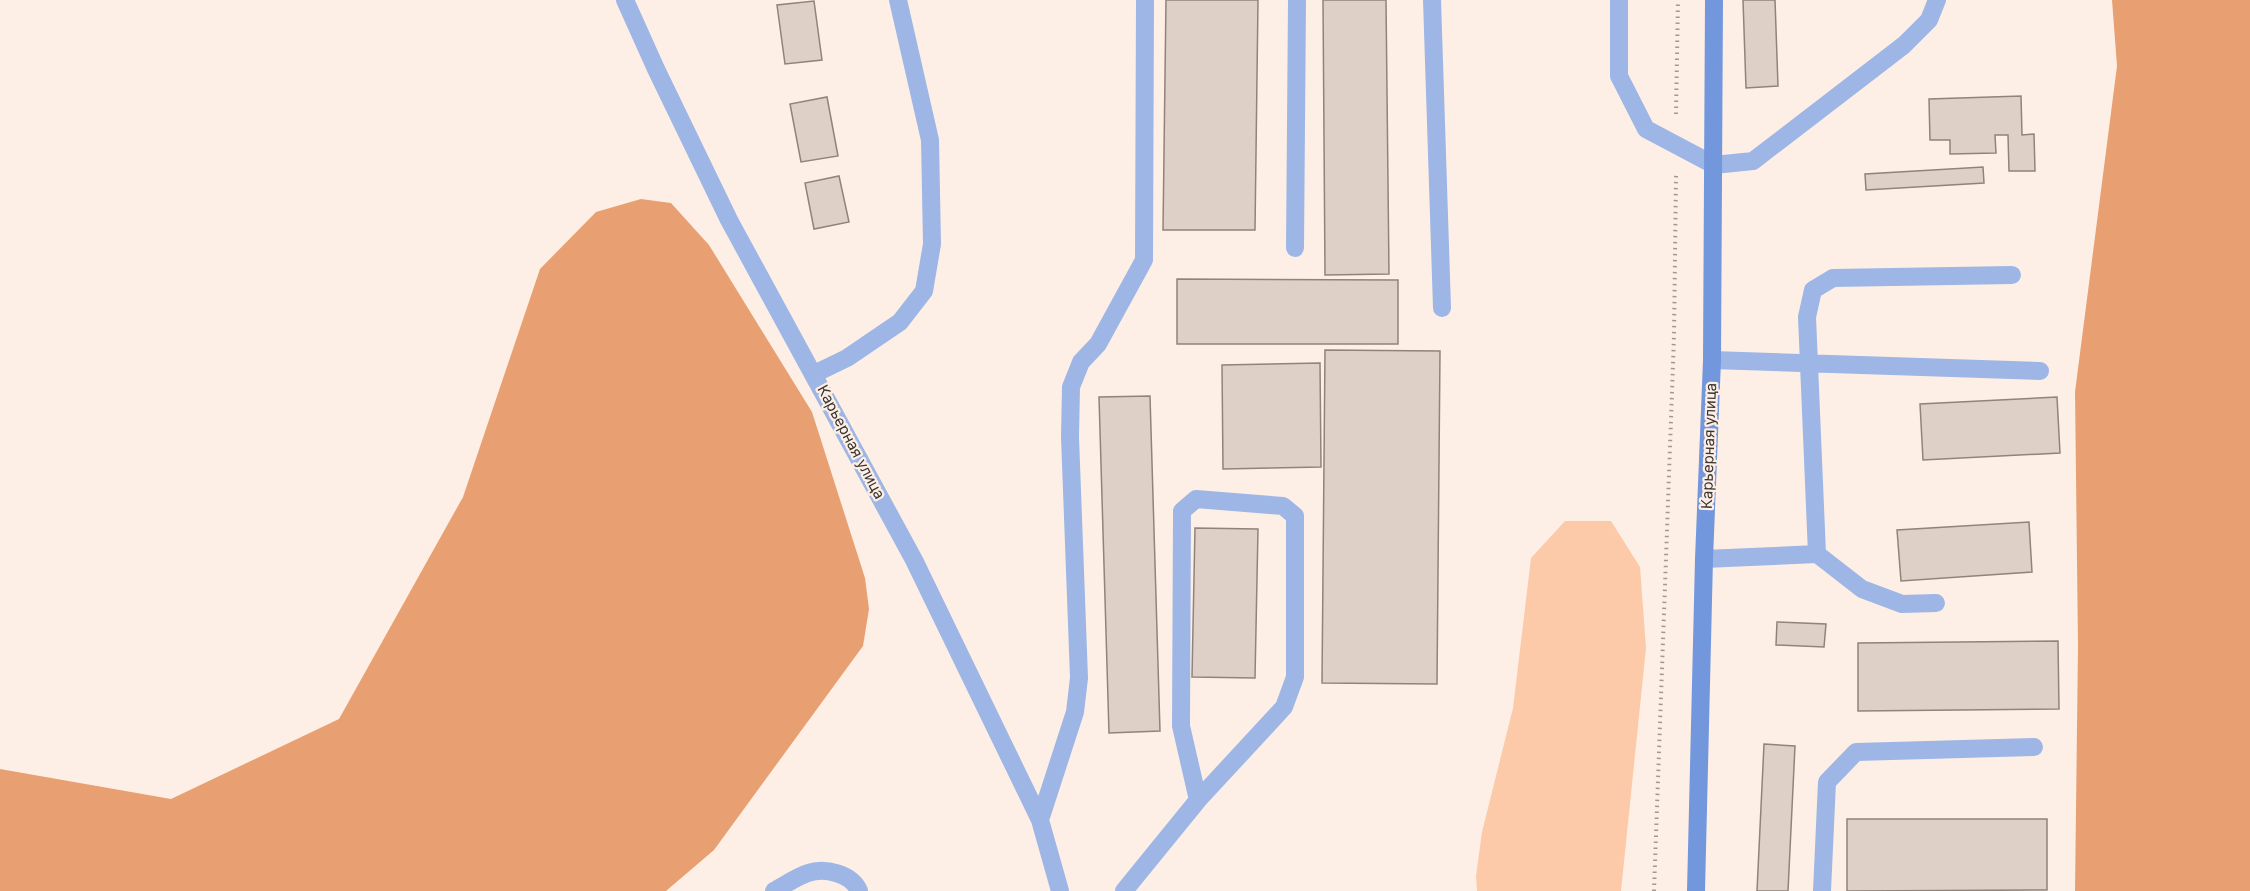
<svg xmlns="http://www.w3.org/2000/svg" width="2250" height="891" font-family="Inter,sans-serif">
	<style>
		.green { fill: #fcc9a9 }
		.forest { fill: #e8a072 }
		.building { fill: #ded0c7; stroke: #90837b; stroke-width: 1.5 }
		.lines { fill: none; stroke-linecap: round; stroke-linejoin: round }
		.path { stroke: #a29891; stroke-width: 4; stroke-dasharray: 1.5 4.5; stroke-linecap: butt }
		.lane { stroke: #9db6e6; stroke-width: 18 }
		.secondary { stroke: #7397dd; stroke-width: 18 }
		.labels { text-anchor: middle; stroke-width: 4.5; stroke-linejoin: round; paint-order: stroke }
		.street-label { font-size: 15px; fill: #3a3531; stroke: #feefe6 }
	</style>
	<rect width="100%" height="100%" fill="#feefe6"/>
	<path class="green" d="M1565 521H1611L1640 567 1646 648 1621 891H1477L1476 876 1482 832 1513 708 1531 558Z"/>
	<path class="forest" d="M2112 0H2250V891H2075L2078 646 2075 392 2117 66Z
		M641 199 671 203 709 245 812 412 865 578 869 609 863 646 714 850 666 891H0V769L171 799 339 719 463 497 540 269 596 212Z"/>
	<path class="building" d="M1166 0H1258L1255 230H1163Z
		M1323 0H1386L1389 274 1325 275Z
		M1743 0H1775L1778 86 1746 88Z
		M814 1 822 60 785 64 777 5Z
		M2021 96 2022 135 2034 134 2035 171H2009L2008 135H1995L1996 153 1950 154V140H1930L1929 99Z
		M827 97 838 156 801 162 790 104Z
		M1983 167 1984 183 1866 190 1865 174Z
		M839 176 849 222 814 229 805 183Z
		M1177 279 1398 280V344H1177Z
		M1325 350 1440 351 1437 684 1322 683Z
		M1320 363 1321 467 1223 469 1222 365Z
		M1150 396 1160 731 1109 733 1099 397Z
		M2057 397 2060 453 1923 460 1920 404Z
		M2029 522 2032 572 1901 581 1897 530Z
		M1195 528 1258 529 1255 678 1192 677Z
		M1777 622 1826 624 1824 647 1776 645Z
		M2058 641 2059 709 1858 711V643Z
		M1764 744 1795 746 1788 891H1757Z
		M1847 819H2047V890L1847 891Z"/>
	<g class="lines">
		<path class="path" d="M1676 114 1678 0
			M1654 891 1674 336 1676 175"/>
		<path class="lane" d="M625 0 656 69 729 220 914 560 1040 820 1060 891
			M1432 0 1442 308
			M1619 0V76L1646 129 1714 165 1753 161 1904 45 1929 20 1937 0
			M1295 248 1297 0
			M1712 360 2040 371
			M814 374 847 358 900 322 924 291 932 244 930 140 898 0
			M1817 554 1807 317 1813 290 1833 278 2012 275
			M1704 559 1817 554 1862 589 1902 604 1936 603
			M1040 820 1075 712 1079 678 1070 437 1071 387 1081 362 1098 344 1144 260 1145 0
			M774 891C785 885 796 877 808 873 825 867 852 874 859 891
			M1124 891 1198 800 1284 707 1295 677V516L1283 506 1196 499 1182 511 1181 726 1198 800
			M1822 891 1827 782 1856 752 2034 747"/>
		<path class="secondary" d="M1696 891 1704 559 1712 360 1714 0"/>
	</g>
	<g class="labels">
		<g class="street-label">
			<text transform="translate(851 442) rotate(62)" y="5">Карьерная улица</text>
			<text transform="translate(1709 446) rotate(-88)" y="5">Карьерная улица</text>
		</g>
	</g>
</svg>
